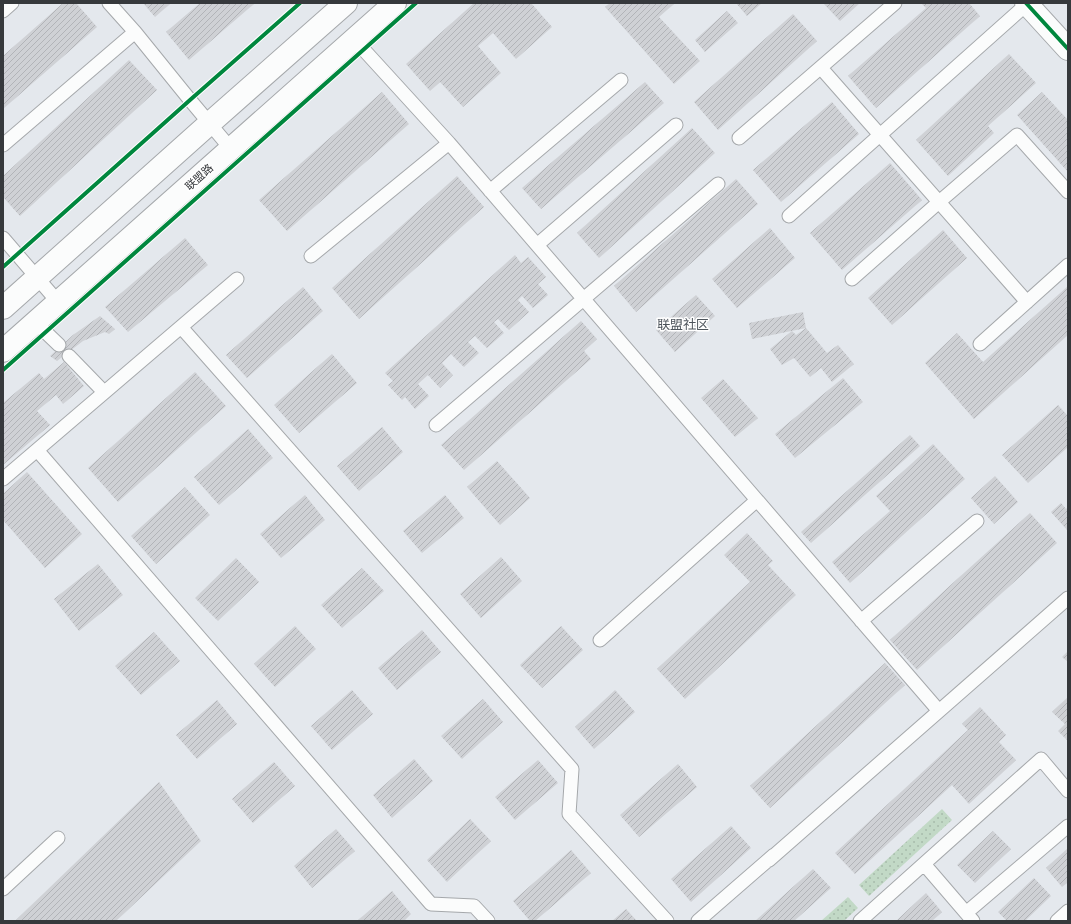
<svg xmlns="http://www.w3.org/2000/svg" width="1071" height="924" font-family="'PT Sans','Noto Sans SC',sans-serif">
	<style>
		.grass { fill: url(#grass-dots) }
		.building { fill: url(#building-hatch) }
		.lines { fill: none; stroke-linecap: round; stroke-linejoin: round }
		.service-casing { stroke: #a5a8ab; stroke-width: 15 }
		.minor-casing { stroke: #a5a8ab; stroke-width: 24 }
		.secondary-casing { stroke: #a5a8ab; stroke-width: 24 }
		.service { stroke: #fbfcfc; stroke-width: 13 }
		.minor { stroke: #fbfcfc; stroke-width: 22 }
		.secondary { stroke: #fbfcfc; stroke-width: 22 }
		.cycleway-casing { stroke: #fff; stroke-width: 6 }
		.cycleway { stroke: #00873e; stroke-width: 4 }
		.labels { text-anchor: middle; stroke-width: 3; stroke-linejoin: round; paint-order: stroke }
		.street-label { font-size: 11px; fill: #36393c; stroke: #fff }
		.quarter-label { font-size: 13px; fill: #4d545b; stroke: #fff }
	</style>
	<defs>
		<pattern id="grass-dots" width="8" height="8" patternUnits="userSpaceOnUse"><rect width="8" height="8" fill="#c2d9c6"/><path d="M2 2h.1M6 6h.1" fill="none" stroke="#a7bbab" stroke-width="1.8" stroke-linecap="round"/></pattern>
		<pattern id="building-hatch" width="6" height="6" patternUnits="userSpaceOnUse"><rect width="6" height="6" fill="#cfd1d5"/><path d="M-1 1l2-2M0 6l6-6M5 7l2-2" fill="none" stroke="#b2b4b8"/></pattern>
	</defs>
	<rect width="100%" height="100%" fill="#e4e8ed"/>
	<path class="grass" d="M942 809 952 820 869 896 859 885Z
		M848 897 858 908 844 921H821Z"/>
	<path class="building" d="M63 3H76L97 27 3 109V56Z
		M143 3H171L155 17Z
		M200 3H255L189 60 166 32Z
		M474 3H531L552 27 516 59 493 33 478 46 501 73 463 107 440 82 430 91 406 64Z
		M610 3H675L659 17 700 61 674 84 605 7Z
		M736 3H762L747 16Z
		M823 3H860L840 21Z
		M921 3H969L980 16 876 108 848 76 926 8Z
		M727 11 738 23 705 52 695 40Z
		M793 14 817 41 718 130 694 102Z
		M1009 54 1036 83 988 126 994 133 948 176 916 140Z
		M129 60 157 90 20 216 3 197V176Z
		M645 82 664 103 541 209 522 188Z
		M382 92 409 124 287 231 259 200Z
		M1042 92 1068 120V172L1017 115Z
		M832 102 859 134 781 202 753 170Z
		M692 128 715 153 599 258 577 233Z
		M890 163 922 200 842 270 810 233Z
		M457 176 484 207 359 319 332 288Z
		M736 179 758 204 636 312 614 286Z
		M770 228 795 258 737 308 712 279Z
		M943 230 967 258 892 325 868 298Z
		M185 238 208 265 128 332 105 307Z
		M515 255 521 263 528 257 546 277 538 284 548 295 533 308 522 296 518 300 529 312 509 330 498 319 494 322 504 333 487 348 475 336 468 342 479 353 464 367 451 354 442 363 453 375 440 388 428 375 418 384 429 396 415 409 405 397 402 400 388 385 393 381 385 373Z
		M1068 286V335L974 419 925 363 957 333 983 362Z
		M303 287 323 311 247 378 226 355Z
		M696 295 715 316 675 352 656 330Z
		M803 312 806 328 827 353 838 345 854 364 832 382 821 368 810 377 794 358 782 365 770 349 792 331 796 335 806 328 752 339 749 323Z
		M100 316 115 329 109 334 105 332 83 341 57 361 50 356 73 335Z
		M581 321 597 339 584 351 591 359 464 470 441 445Z
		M332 354 357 383 299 433 274 405Z
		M64 362 84 386 63 404 56 395 37 411 50 425 3 465V403L39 373 44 379Z
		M195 372 226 406 118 502 88 468Z
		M843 378 863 402 795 458 775 434Z
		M723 379 758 418 735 437 701 398Z
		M1058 405 1068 416V447L1028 483 1002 455Z
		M382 427 403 452 359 491 337 466Z
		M248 429 273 458 219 505 194 477Z
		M910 435 920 446 811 543 801 532Z
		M933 444 965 479 850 583 832 562 890 511 876 496Z
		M497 461 530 498 500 525 467 487Z
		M27 472 82 534 45 568 3 520V494Z
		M995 476 1018 502 994 524 971 498Z
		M185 487 210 515 156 564 131 536Z
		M305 495 325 520 281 558 260 534Z
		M445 495 464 518 422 553 403 531Z
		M1061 503 1066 509 1068 507V531L1051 512Z
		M1030 513 1057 543 917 670 890 640Z
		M747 533 773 561 768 565 796 595 685 699 657 669 750 582 724 555Z
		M501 557 522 581 481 618 460 594Z
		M236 558 259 582 218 621 195 598Z
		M98 564 123 595 79 631 54 599Z
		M362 568 384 591 342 628 321 605Z
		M295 626 316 649 275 687 254 664Z
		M561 626 583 650 542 688 520 665Z
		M422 630 441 652 397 690 378 668Z
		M154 632 180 661 141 695 115 666Z
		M1068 651V662L1062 657Z
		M885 663 905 685 770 808 750 786Z
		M352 690 373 714 332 750 311 726Z
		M615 690 635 712 594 749 575 727Z
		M1068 697V741L1058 731 1065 724 1052 712Z
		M483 699 503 722 462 759 441 736Z
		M217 700 237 724 197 759 176 735Z
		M980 707 1006 735 999 742 1016 760 969 804 952 785 855 874 835 853 968 730 962 724Z
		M414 759 433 781 392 818 373 795Z
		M538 760 558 783 515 820 495 797Z
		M274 762 295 786 253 823 232 799Z
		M678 764 697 787 639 837 620 815Z
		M159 782 201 841 116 921H15Z
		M470 819 491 841 447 882 427 860Z
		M731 826 751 848 691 902 671 879Z
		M336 829 355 851 312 888 294 866Z
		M993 831 1011 849 975 883 957 865Z
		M1068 848V882L1062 887 1046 868Z
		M571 850 591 873 535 921H530L513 901Z
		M813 869 831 888 794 921H755Z
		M1034 878 1051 896 1025 921H1007L998 912Z
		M392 891 411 914 404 921H357Z
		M926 893 942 912 932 921H896Z
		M626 909 637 921H612Z"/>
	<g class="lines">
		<defs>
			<path id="service" d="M109 3 135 32 190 100 231 149
				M3 11 12 3
				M353 40 364 50 449 143 939 711
				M821 68 1027 302
				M739 138 895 3
				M3 145 135 32
				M490 191 621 80
				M789 216 1027 4
				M3 238 58 302
				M537 245 676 125
				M311 256 449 143
				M852 279 939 202 1017 135 1068 192
				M35 322 59 345
				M181 327 572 769 569 814 667 921
				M980 344 1068 265
				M69 356 104 392
				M436 425 718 184
				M37 450 431 904 474 906 488 921
				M3 479 237 279
				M861 621 977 521
				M600 640 757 500
				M769 860 1068 598
				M924 864 973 921
				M3 889 58 838
				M966 913 1068 826
				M698 921 774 855
				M860 921 1041 759 1068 791
				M1057 921 1068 911"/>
			<path id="minor" d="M1026 3 1068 49"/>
			<path id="secondary" d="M3 308 210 123 346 3
				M3 351 395 3"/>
		</defs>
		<use href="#service" class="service-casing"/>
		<use href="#minor" class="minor-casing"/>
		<use href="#secondary" class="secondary-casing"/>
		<use href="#service" class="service"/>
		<use href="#minor" class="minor"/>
		<use href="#secondary" class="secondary"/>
		<defs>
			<path id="cycleway" d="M1026 3 1068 49
				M3 267 190 100 300 3
				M3 370 416 3"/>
		</defs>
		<use href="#cycleway" class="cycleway-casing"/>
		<use href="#cycleway" class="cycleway"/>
	</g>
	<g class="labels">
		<g class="street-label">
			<text transform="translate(199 177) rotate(-42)" y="4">联盟路</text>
		</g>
		<g class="quarter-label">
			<text x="683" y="329">联盟社区</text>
		</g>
	</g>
	<rect width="1071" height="924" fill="none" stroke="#36393c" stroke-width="8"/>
</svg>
